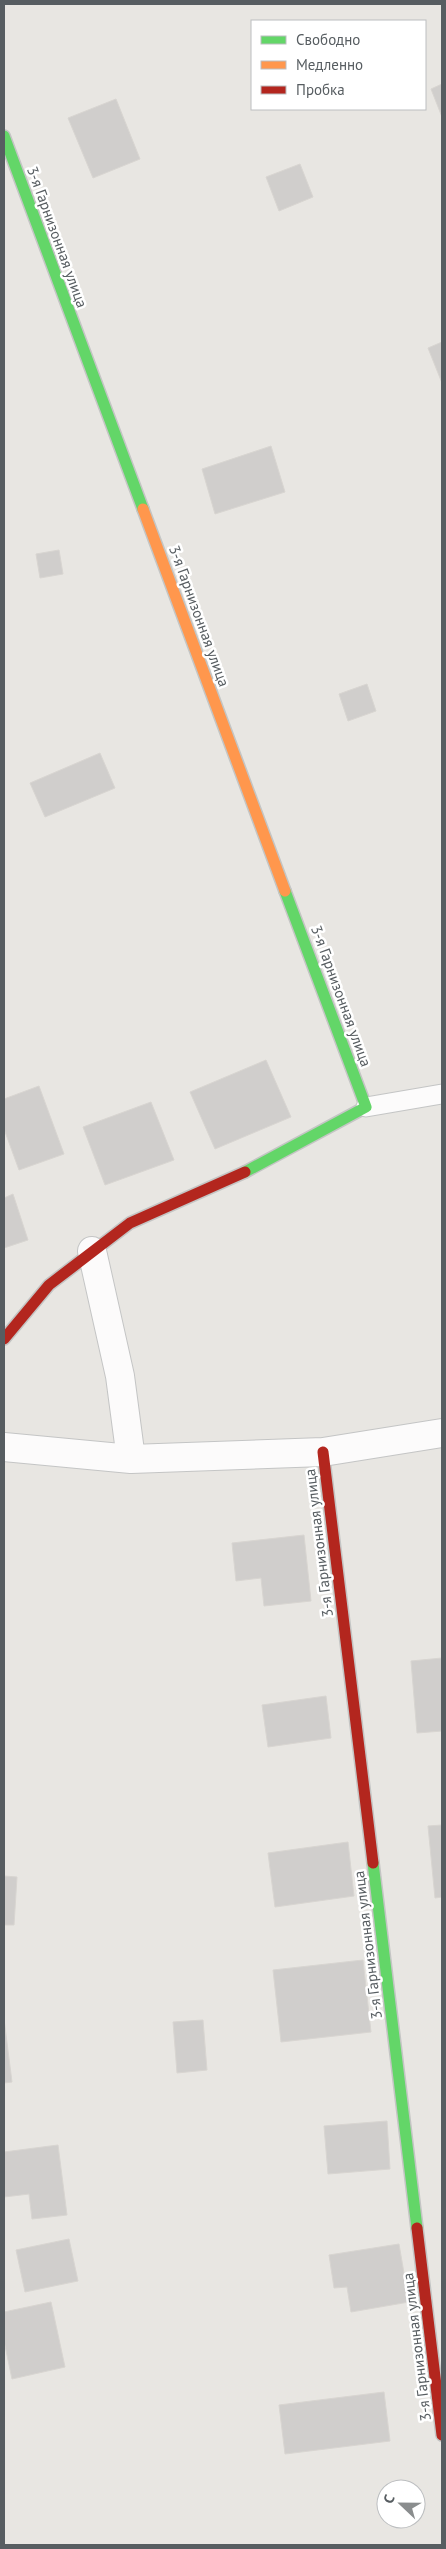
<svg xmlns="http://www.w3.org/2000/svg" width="446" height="2549" font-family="'PT Sans',sans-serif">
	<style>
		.building { fill: #d0cecc; stroke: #d8d5d1 }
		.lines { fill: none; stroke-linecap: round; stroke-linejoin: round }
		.lane-casing { stroke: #c4c5c5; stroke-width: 21 }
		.street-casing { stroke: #c4c5c5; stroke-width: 30 }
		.fast-casing { stroke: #c4c5c4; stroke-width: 14 }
		.slow-casing { stroke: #c4c5c4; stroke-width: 14 }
		.jam-casing { stroke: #c4c5c4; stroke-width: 14 }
		.lane { stroke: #fcfbfb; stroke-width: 19 }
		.street { stroke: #fcfbfb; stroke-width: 28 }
		.fast { stroke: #63d668; stroke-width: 11 }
		.slow { stroke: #ff974d; stroke-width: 11 }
		.jam { stroke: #b3261e; stroke-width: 11 }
		.labels { text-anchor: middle; stroke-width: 5; stroke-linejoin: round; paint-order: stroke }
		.street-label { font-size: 15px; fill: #575d61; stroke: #fff }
	</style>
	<rect width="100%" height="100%" fill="#e8e6e2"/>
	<path class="building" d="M442 84V117L431 89Z
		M116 99 140 159 93 178 68 118Z
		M300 164 313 197 279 211 266 177Z
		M442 342V383L428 348Z
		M271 446 285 492 215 514 202 469Z
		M59 550 63 574 40 578 36 554Z
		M367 684 376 711 348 721 339 694Z
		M100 753 115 788 45 817 30 783Z
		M266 1060 291 1117 215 1149 190 1092Z
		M39 1086 64 1154 19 1170 4 1129V1099Z
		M151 1102 174 1160 105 1185 83 1127Z
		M13 1194 28 1240 4 1248V1198Z
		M304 1535 311 1601 264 1606 261 1578 236 1581 232 1543Z
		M442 1658V1731L417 1733 411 1661Z
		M326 1696 331 1738 268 1747 262 1705Z
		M442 1825V1897L435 1898 428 1826Z
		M348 1842 354 1896 275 1907 268 1853Z
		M4 1876 17 1877 14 1925H4Z
		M363 1960 371 2032 281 2042 273 1970Z
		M4 2019 12 2082 4 2083Z
		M203 2020 207 2070 177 2073 173 2022Z
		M387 2121 390 2169 328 2174 324 2126Z
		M58 2145 67 2215 32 2219 29 2194 4 2197V2152Z
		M69 2239 78 2281 25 2292 16 2250Z
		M399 2244 409 2302 351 2312 347 2287 334 2288 329 2255Z
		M51 2302 65 2367 12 2379 4 2341V2312Z
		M384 2392 390 2441 285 2454 279 2405Z"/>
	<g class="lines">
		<defs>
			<path id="lane" d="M366 1107 442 1094"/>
			<path id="street" d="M92 1251 120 1376 131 1459
				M4 1447 131 1459 323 1452 442 1433"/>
			<path id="fast" d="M4 136 143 509
				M245 1172 366 1107 285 891
				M373 1863 417 2228"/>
			<path id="slow" d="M143 509 285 891"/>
			<path id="jam" d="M4 1339 49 1285 130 1223 245 1172
				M323 1452 373 1863
				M417 2228 442 2435"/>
		</defs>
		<use href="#lane" class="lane-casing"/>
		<use href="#street" class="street-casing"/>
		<use href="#fast" class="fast-casing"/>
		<use href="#slow" class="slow-casing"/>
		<use href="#jam" class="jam-casing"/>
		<use href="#lane" class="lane"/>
		<use href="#street" class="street"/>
		<use href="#fast" class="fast"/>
		<use href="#slow" class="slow"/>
		<use href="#jam" class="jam"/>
	</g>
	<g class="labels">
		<g class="street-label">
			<text transform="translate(57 237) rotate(70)" y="5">3-я Гарнизонная улица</text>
			<text transform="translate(199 616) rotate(70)" y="5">3-я Гарнизонная улица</text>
			<text transform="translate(341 996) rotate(70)" y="5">3-я Гарнизонная улица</text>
			<text transform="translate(319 1543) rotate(-97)" y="5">3-я Гарнизонная улица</text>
			<text transform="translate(368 1945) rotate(-97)" y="5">3-я Гарнизонная улица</text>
			<text transform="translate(417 2347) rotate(-97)" y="5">3-я Гарнизонная улица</text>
		</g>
	</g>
	<rect width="446" height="2549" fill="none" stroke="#575d61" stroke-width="10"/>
	<rect x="251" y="20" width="175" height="90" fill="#ffffff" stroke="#bcbec0"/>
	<rect x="261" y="36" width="25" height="8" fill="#63d668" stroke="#bcbec0"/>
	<text x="296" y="45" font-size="15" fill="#575d61">Свободно</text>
	<rect x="261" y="61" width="25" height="8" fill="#ff974d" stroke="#bcbec0"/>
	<text x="296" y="70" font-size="15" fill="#575d61">Медленно</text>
	<rect x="261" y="86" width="25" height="8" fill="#b3261e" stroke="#bcbec0"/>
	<text x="296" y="95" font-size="15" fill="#575d61">Пробка</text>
	<g transform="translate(401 2504) rotate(292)"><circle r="24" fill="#ffffff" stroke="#bcbec0"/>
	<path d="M0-4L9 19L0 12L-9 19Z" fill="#8a8d8e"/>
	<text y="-8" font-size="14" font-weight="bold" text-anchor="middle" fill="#575d61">С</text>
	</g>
</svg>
